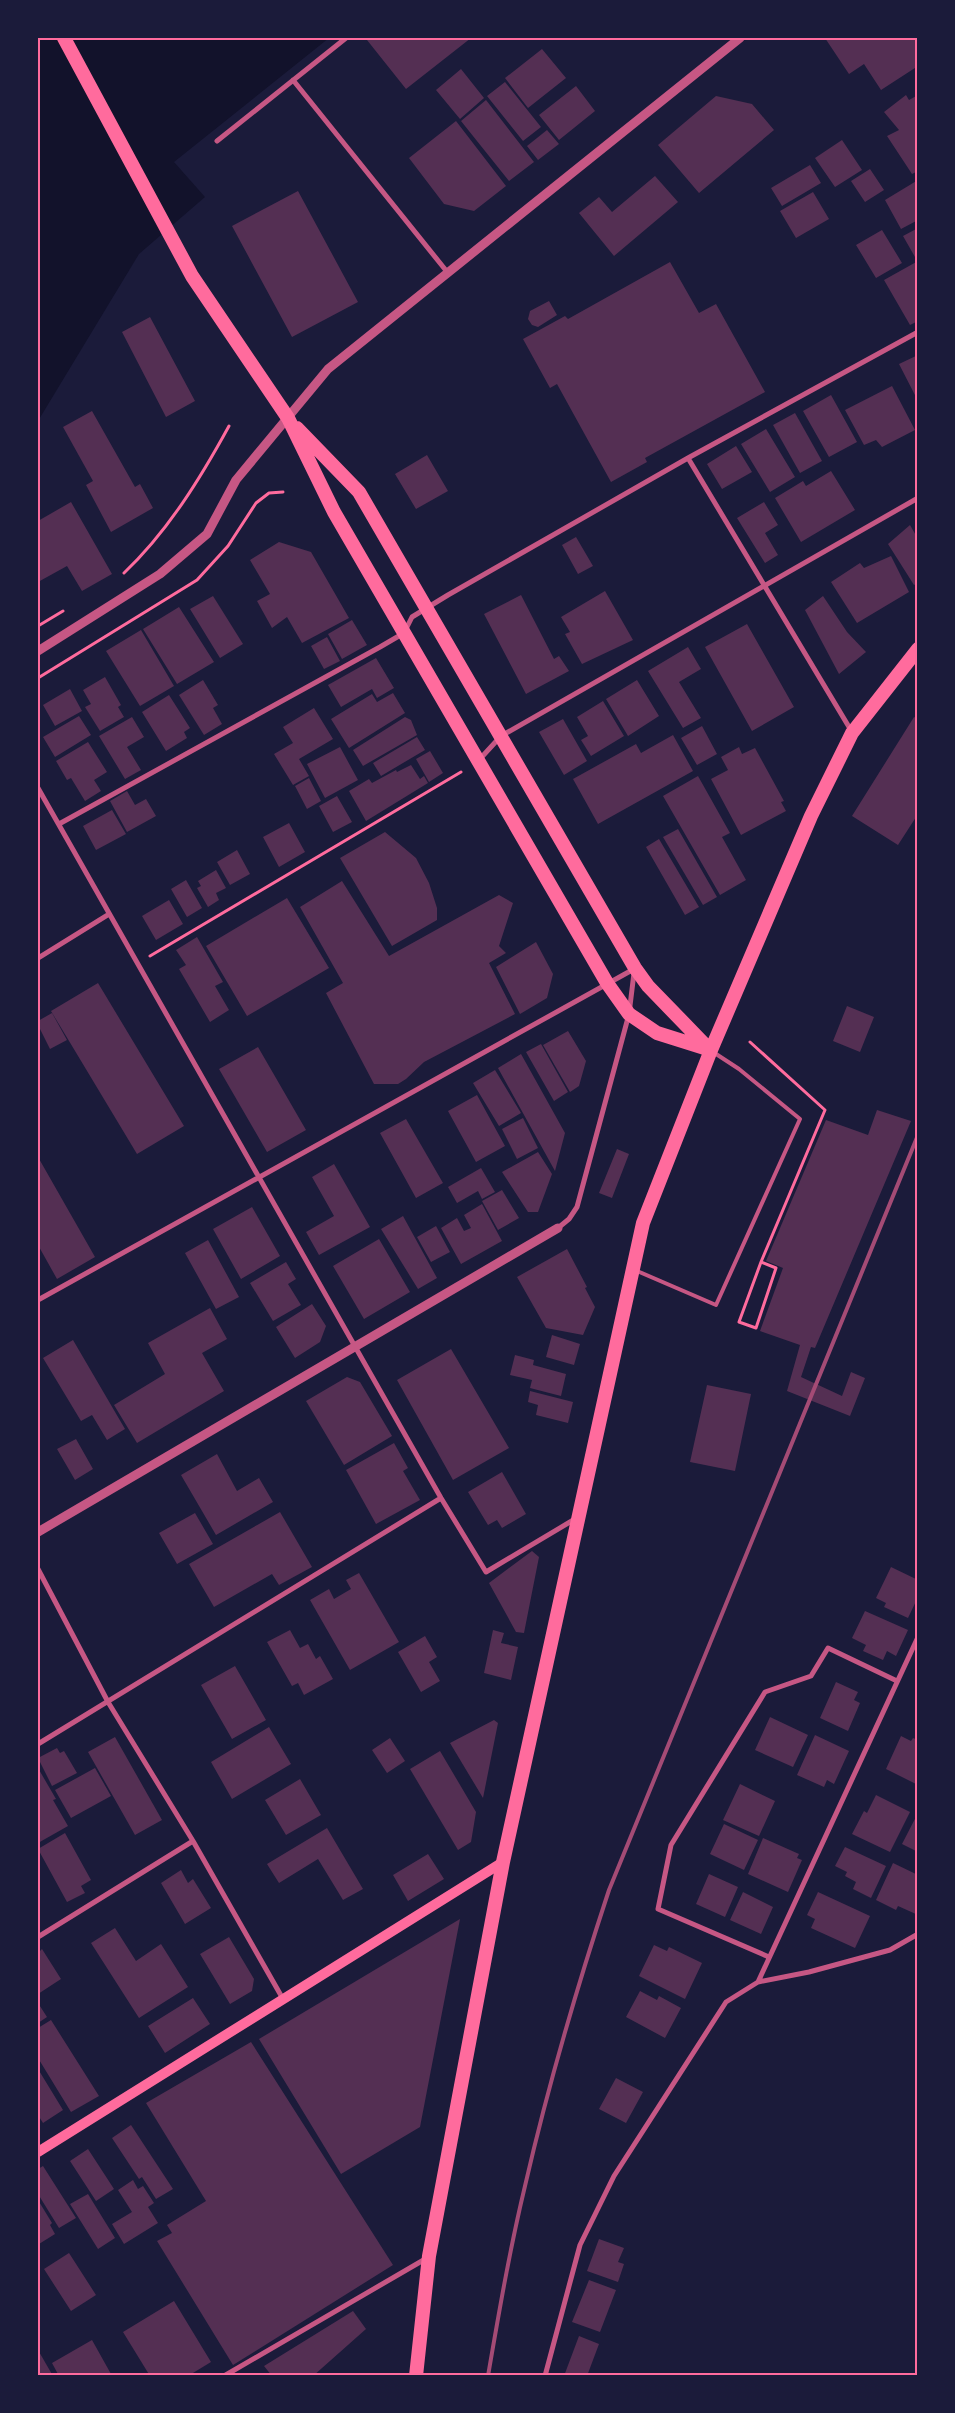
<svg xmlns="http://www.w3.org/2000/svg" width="955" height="2413" font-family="Signika,sans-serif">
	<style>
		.water { fill: #12122b }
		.building { fill: #542f53 }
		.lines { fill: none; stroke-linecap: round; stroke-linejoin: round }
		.path { stroke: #ff6b9d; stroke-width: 3 }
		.service { stroke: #c65784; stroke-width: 4 }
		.minor { stroke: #c65784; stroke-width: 5 }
		.tertiary { stroke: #c65784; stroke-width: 9 }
		.secondary { stroke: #ff6b9d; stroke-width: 10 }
		.trunk { stroke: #ff6b9d; stroke-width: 14 }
		.rail { stroke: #a44b75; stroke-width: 4 }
		.neatline { fill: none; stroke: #ff6b9d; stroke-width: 2 }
	</style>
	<rect width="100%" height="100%" fill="#1b1b3a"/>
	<path class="water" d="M38 38H329L174 162 205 197 139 254 38 421Z"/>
	<path class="building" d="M370 38H471L406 89 367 40Z
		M825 38H916L918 66 881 90 864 64 849 74Z
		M542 49 566 78 528 108 505 78Z
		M461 69 484 98 460 119 436 90Z
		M505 82 541 127 523 141 487 96Z
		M576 86 595 111 559 140 539 115Z
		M906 95 909 100 918 95V171L912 174 887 136 899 130 884 112Z
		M716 96 752 104 774 130 699 193 658 145Z
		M486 100 534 162 509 181 461 121Z
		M456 121 506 186 474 211 444 204 409 158Z
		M547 130 559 144 538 160 527 146Z
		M842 140 862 170 835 187 815 158Z
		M810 165 821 183 782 206 771 188Z
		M870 169 884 190 865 202 851 181Z
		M655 176 678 202 614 256 579 213 599 197 612 212Z
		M918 180V220L901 229 885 200Z
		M298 191 358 302 292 337 232 226Z
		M813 192 829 219 796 238 780 211Z
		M918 228V256L915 257 903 236Z
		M882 230 902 263 876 278 856 245Z
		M918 261V321L910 325 884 280Z
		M670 262 699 313 716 304 765 392 645 458 647 462 611 482 557 384 550 388 523 339 565 316 568 319Z
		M549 301 557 315 538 327 532 325 528 319 530 311Z
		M150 317 195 401 166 417 122 332Z
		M918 355V401L899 364Z
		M892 386 915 430 882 447 876 440 864 445 845 410Z
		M831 395 857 442 829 457 803 411Z
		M92 411 135 487 140 484 153 508 111 532 86 485 93 481 63 427Z
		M795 413 822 461 800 473 773 425Z
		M766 429 795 477 770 492 741 444Z
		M736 446 752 472 722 489 707 464Z
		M427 455 448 491 416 509 395 474Z
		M831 471 855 510 801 542 775 498 803 481 806 486Z
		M71 502 112 574 82 591 67 566 38 582V521Z
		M764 502 778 525 765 533 778 555 765 563 737 518Z
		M910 525 918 539V583L914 585 888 544Z
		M576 537 593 566 578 574 562 545Z
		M279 542 311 552 349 618 302 643 287 617 272 628 257 601 270 594 250 560Z
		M891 556 909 592 857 623 831 582 860 563 864 568Z
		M605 591 633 640 582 664 565 634 570 632 561 617Z
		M521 595 554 659 559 656 569 671 526 694 484 614Z
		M213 596 243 644 220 658 190 609Z
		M823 596 847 632 866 652 839 674 805 610Z
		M179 607 214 662 177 684 143 629Z
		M352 620 367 645 342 659 328 634Z
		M747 624 794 707 752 731 705 647Z
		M141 630 174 686 140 706 106 651Z
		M327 637 340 661 324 669 311 646Z
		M688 647 701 669 679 682 701 718 683 728 648 671Z
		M376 658 394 688 377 698 372 689 341 707 328 685Z
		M105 677 121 705 118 707 124 717 100 731 85 707 91 704 83 690Z
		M203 680 218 705 213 708 222 724 204 735 179 695Z
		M637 680 659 716 628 736 606 699Z
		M70 689 82 711 55 726 43 705Z
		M393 693 405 713 349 748 331 719 372 694 377 702Z
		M169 695 190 728 184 732 187 738 166 751 142 712Z
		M603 701 624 736 591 756 581 740 588 736 577 717Z
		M314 708 333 739 299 759 309 776 293 785 274 754 293 743 283 727Z
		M79 716 91 735 55 757 43 737Z
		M132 717 144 737 127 747 141 770 125 779 99 736Z
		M405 717 411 720 417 735 363 766 353 750Z
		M914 717 918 719V814L898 845 852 816Z
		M563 719 587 761 564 775 539 732Z
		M702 726 717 754 697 765 681 738Z
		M673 735 693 771 598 824 573 779 636 744 641 753Z
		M417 737 425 750 381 776 373 763Z
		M88 742 107 772 94 780 101 791 85 801 71 778 67 780 56 761Z
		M340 747 358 780 325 798 307 764Z
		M739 747 742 754 755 748 784 801 781 802 786 811 741 835 711 779 728 770 721 757Z
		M430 751 443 773 429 782 416 759Z
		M411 765 420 779 424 776 428 783 366 821 349 791 369 779 372 783 396 770 397 772Z
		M698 776 730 833 722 837 746 880 720 895 663 796Z
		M309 778 321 801 307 809 295 786Z
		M127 791 135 805 146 799 156 816 127 832 110 801Z
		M337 796 352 822 333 832 319 806Z
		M112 810 126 834 96 850 83 826Z
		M289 823 305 852 279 867 263 837Z
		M678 829 717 897 703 905 663 837Z
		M385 832 416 858 429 883 437 908V920L392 946 340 858Z
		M659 839 699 907 685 915 646 847Z
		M237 850 250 874 230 885 217 862Z
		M216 870 226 888 216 893 219 900 208 907 197 888 201 886 198 881Z
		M186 880 202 908 187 917 171 889Z
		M342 881 389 956 499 895 513 903 499 946 506 953 489 963 515 1014 424 1062 406 1079 398 1084H374L326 993 343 983 300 907Z
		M287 898 329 968 247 1016 206 946Z
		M169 900 183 924 156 940 142 916Z
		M197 937 223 982 215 986 229 1010 210 1022 179 969 186 965 176 950Z
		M536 942 553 974 547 998 520 1014 496 967Z
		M98 983 184 1126 137 1154 51 1011Z
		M847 1006 874 1017 860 1052 833 1041Z
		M52 1013 67 1040 50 1049 38 1025V1021Z
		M568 1031 586 1061 579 1086 570 1092 543 1045Z
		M541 1044 568 1092 554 1101 526 1052Z
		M258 1047 306 1130 267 1152 219 1069Z
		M521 1054 565 1133 555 1171 498 1068Z
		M495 1070 521 1113 499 1126 473 1083Z
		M477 1095 505 1146 476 1162 448 1111Z
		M877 1110 911 1121 815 1348 811 1347 801 1377 842 1396 851 1372 865 1378 850 1416 787 1391 800 1345 760 1331 783 1268 766 1261 826 1120 868 1135Z
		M523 1118 538 1148 517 1159 502 1129Z
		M406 1119 443 1183 416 1198 380 1133Z
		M617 1149 629 1154 612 1198 599 1193Z
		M538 1152 552 1174 538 1212H528L502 1172Z
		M38 1157 95 1257 57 1279 38 1245Z
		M334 1164 370 1227 319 1255 306 1232 334 1216 312 1177Z
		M481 1168 495 1192 482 1199 478 1191 457 1203 448 1187Z
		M502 1190 519 1218 498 1230 482 1201Z
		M482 1204 502 1241 461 1264 441 1228 457 1218 464 1231 471 1228 464 1215Z
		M252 1207 280 1256 241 1279 213 1229Z
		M403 1216 437 1278 418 1289 381 1229Z
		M436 1226 450 1252 431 1262 417 1237Z
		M379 1239 410 1292 364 1319 333 1266Z
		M208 1240 239 1297 216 1309 185 1253Z
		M567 1249 587 1287 585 1288 595 1307 583 1335 546 1328 517 1277Z
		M286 1262 296 1279 288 1284 301 1305 273 1321 250 1283Z
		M312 1304 326 1326 320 1342 295 1358 276 1327Z
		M210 1308 227 1339 202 1353 224 1391 137 1443 114 1405 165 1374 148 1343Z
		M552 1335 580 1344 574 1365 546 1357Z
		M73 1340 125 1429 107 1440 92 1415 81 1421 43 1358Z
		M451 1349 509 1448 453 1480 397 1380Z
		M515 1355 534 1360 533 1365 566 1374 561 1396 530 1388 532 1380 510 1375Z
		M347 1377 360 1382 392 1436 344 1465 306 1401Z
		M707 1385 751 1394 735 1471 690 1462Z
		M530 1391 573 1402 568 1423 536 1415 538 1405 528 1402Z
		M76 1439 93 1469 75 1480 57 1449Z
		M394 1443 408 1468 403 1471 420 1500 376 1524 346 1470Z
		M217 1454 237 1491 259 1478 273 1502 216 1535 181 1475Z
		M502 1472 526 1514 502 1528 497 1520 488 1525 468 1492Z
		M280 1512 312 1567 279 1585 272 1574 214 1607 189 1564Z
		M195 1513 213 1544 177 1564 159 1533Z
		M532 1551 539 1557 524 1633 516 1632 489 1583Z
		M891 1567 918 1580V1597L908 1618 884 1607 886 1603 876 1598Z
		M359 1573 399 1642 350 1670 310 1600 329 1589 334 1599 351 1589 346 1580Z
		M865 1611 908 1630 896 1656 887 1651 883 1660 863 1651 866 1645 852 1638Z
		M290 1630 300 1648 308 1644 316 1659 320 1656 333 1679 304 1695 298 1683 292 1686 267 1642Z
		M493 1630 504 1633 501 1643 518 1647 511 1680 484 1673Z
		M425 1636 437 1657 429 1662 440 1681 421 1692 398 1652Z
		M235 1666 266 1720 232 1739 201 1685Z
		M836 1682 858 1692 854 1700 860 1703 848 1731 820 1718Z
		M770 1717 808 1735 793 1767 755 1750Z
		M494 1720 498 1723 483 1798 450 1743Z
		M269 1727 291 1764 232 1799 211 1762Z
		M815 1735 849 1751 834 1784 827 1780 824 1787 797 1775Z
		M901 1736 911 1741 913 1738 918 1740V1785L886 1769Z
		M115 1737 162 1820 135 1835 88 1752Z
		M390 1738 405 1761 387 1773 372 1750Z
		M57 1748 60 1753 64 1751 77 1773 52 1786 38 1758Z
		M440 1751 476 1812 471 1842 458 1850 410 1769Z
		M38 1768 56 1799 53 1800 68 1826 38 1843Z
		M95 1768 111 1796 71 1818 55 1790Z
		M300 1779 321 1815 286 1835 265 1800Z
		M740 1784 775 1801 759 1836 723 1820Z
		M876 1795 910 1812 890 1852 852 1834 864 1811 867 1813Z
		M918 1813V1852L902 1844Z
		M724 1824 758 1840 744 1870 710 1854Z
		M327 1828 363 1889 343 1900 318 1859 279 1883 267 1864Z
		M65 1833 91 1880 81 1886 85 1893 67 1902 38 1849Z
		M763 1838 799 1854 797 1858 802 1860 788 1892 748 1874Z
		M845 1847 886 1866 871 1898 853 1889 856 1882 845 1876 847 1872 835 1866Z
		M428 1854 444 1879 408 1901 393 1875Z
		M893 1863 918 1875V1915L898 1906 896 1910 876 1900Z
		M181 1870 188 1883 193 1879 211 1908 185 1924 161 1883Z
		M709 1874 738 1887 725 1917 696 1904Z
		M743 1892 773 1907 761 1934 730 1920Z
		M818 1892 870 1916 855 1948 811 1928 815 1919 807 1915Z
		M460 1919 420 2127 341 2174 259 2039Z
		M115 1928 136 1961 161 1944 188 1987 139 2018 91 1943Z
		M229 1937 254 1979 252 1991 230 2004 200 1954Z
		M654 1945 667 1951 669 1947 702 1963 685 1999 639 1976Z
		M42 1949 61 1979 38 1994V1953Z
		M640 1991 657 2000 659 1996 681 2008 665 2038 626 2017Z
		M193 1998 210 2024 165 2053 148 2026Z
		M38 2003 47 2017 38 2023Z
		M51 2020 99 2096 71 2112 38 2058V2028Z
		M251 2042 393 2265 233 2365 157 2241 172 2233 167 2225 206 2201 146 2103Z
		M38 2069 63 2110 43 2123 38 2115Z
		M616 2078 643 2092 626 2123 599 2109Z
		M131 2125 173 2189 156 2199 142 2177 139 2179 112 2138Z
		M88 2149 114 2189 96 2201 70 2161Z
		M43 2166 76 2218 59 2228 38 2194V2169Z
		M133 2180 138 2189 143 2186 154 2203 148 2207 158 2223 124 2244 112 2224 132 2212 118 2190Z
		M88 2194 115 2238 98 2249 70 2204Z
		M38 2200 52 2223 50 2225 55 2234 39 2244Z
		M599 2239 624 2248 618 2262 624 2264 618 2282 587 2271Z
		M69 2253 96 2295 71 2311 44 2269Z
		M589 2280 616 2290 600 2332 572 2322Z
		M174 2301 211 2362 188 2376H150L123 2332Z
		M353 2311 366 2329 313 2376H272L264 2366Z
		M579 2336 599 2344 587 2376H564Z
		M92 2340 111 2374 59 2376 52 2363Z
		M38 2350 53 2376H38Z"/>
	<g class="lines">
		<path class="path" d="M124 573C168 531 200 479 229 426
			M38 626 63 611
			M38 678 197 580 228 546 256 503 269 493 283 492
			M150 956 461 772
			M750 1042 825 1110 761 1262 739 1322 756 1328 776 1268 761 1262"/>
		<path class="service" d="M637 1271 716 1305 800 1119 739 1069 713 1052"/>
		<path class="minor" d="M293 80 448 273
			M217 141 346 38
			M688 458 852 732
			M479 760 501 736 918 498
			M38 788 441 1498 486 1572 575 1519
			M59 824 380 647 404 633 412 617 448 595 688 458 918 332
			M38 958 109 914
			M558 1228 569 1219 577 1207 629 1014 634 973
			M38 1300 634 969
			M38 1569 108 1702 193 1841 283 1999
			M38 1744 441 1498
			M38 1937 193 1841
			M769 1957 658 1909 671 1845 765 1692 811 1676 828 1648 897 1681
			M758 1982 918 1637
			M224 2376 427 2258
			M545 2376 580 2245 614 2176 726 2002 758 1982 809 1972 890 1950 918 1934"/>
		<path class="tertiary" d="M38 651 160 574 207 534 236 480 328 369 740 38
			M38 1532 558 1228"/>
		<path class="secondary" d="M38 2152 503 1862"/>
		<path class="trunk" d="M64 38 192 276 288 418 334 512 607 983 629 1014 657 1033 711 1050
			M297 428 359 492 635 968 648 986 710 1050
			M416 2376 429 2256 503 1862 643 1223 711 1050 811 816 852 733 918 649"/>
		<path class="rail" d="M488 2376C499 2312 510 2248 525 2186 548 2086 577 1987 609 1890L918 1135"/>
	</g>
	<rect width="955" height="2413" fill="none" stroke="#1b1b3a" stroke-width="78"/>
	<rect x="39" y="39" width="877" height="2335" class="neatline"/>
</svg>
